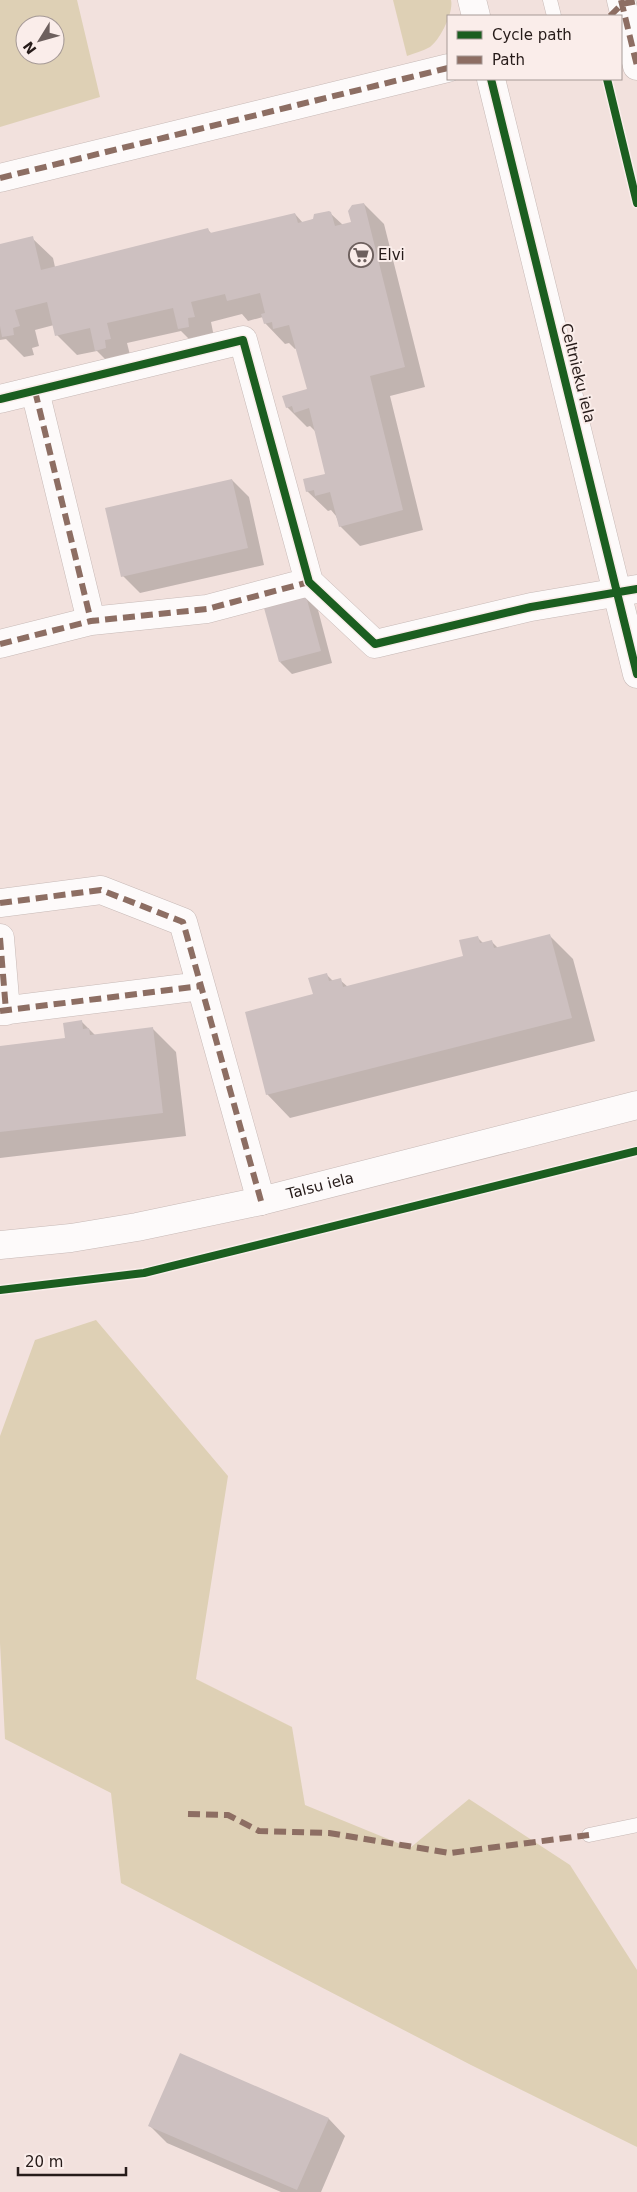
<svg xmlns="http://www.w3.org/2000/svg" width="637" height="2192" font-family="'DejaVu Sans',sans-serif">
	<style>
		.green { fill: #ded0b5; fill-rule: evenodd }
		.shadow { fill: #0003 }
		.building { fill: #cdc0c0 }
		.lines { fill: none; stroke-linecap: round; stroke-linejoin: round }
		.lane-casing { stroke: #c7b9b6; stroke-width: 15 }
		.street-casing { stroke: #c7b9b6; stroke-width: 29 }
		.secondary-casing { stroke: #c7b9b6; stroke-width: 29 }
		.primary-casing { stroke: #c7b9b6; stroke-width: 29 }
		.lane { stroke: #fdfafa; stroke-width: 14 }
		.street { stroke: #fdfafa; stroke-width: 28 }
		.secondary { stroke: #fdfafa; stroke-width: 28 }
		.primary { stroke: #fdfafa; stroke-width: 28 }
		.quiet { stroke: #8d6e63; stroke-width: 6; stroke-dasharray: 12 6; stroke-linecap: butt }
		.cycleway-casing { stroke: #faedea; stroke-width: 11 }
		.cycleway { stroke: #1b5e20; stroke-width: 8 }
		.labels { text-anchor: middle; stroke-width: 4; stroke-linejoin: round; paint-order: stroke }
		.poi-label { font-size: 15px; fill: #261b19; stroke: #faedea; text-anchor: start }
		.street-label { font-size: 15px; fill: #261b19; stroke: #faedea }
	</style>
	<rect width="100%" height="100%" fill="#f2e1dd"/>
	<path class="green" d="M0 0H77L100 97 0 127ZM25 25H55V55H25Z
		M393 0H451C454 12 440 40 430 47 423 51 414 53 407 56Z
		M96 1320 228 1476 196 1679 292 1727 305 1805 410 1848 469 1799 570 1865 637 1970V2147L471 2065 121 1883 111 1793 5 1739 0 1643V1436L35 1340Z"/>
	<path class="shadow" d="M364 204 384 224 425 387 390 396 423 530 360 546 340 526 336 516 331 510 328 511 307 491 327 475 316 432 310 426 307 427 287 407 309 390 297 348 295 349 289 343 285 344 265 323 263 317 248 321 242 314 211 322 214 337 199 349 181 331 127 343 131 359 116 370 97 351 77 355 57 335 54 325 35 330 39 346 32 348 34 355 24 357 6 339 0 340V246L32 238 53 258 55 267 208 230 212 234 295 214 303 223 330 213 343 225 352 223Z
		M232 480 249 497 264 565 140 593 123 576Z
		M306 598 318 610 332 663 292 674 280 662Z
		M549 935 573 959 595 1041 290 1118 267 1094 326 974 333 981 340 980 348 987 465 957 477 937 484 944 492 942 498 948Z
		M81 1021 96 1036 153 1029 176 1052 186 1136 0 1158V1047L66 1039Z
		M329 2119 345 2136 321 2192H281L167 2143 150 2126Z"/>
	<path class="building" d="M364 203 405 367 370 376 403 510 339 527 330 492 315 496 314 490 306 492 303 479 325 474 309 408 294 413 292 406 286 408 282 396 307 389 289 325 273 329 272 322 264 324 261 314 265 313 260 293 227 301 225 294 191 302 195 317 188 318 189 327 178 329 173 308 107 323 111 339 105 340 106 348 95 351 90 328 55 336 47 302 15 310 20 326 13 328 14 335 2 337 0 326V244L33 236 41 270 208 228 210 233 295 213 298 223 313 219 314 214 329 211 331 212 335 226 351 222 348 211 352 205Z
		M232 479 248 548 121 577 105 508Z
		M306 596 321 651 279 662 264 608Z
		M550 934 572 1018 266 1095 245 1012 313 994 308 978 327 973 329 981 341 978 343 987 463 956 459 940 478 936 480 943 492 940 494 948Z
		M82 1020 83 1029 89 1028 90 1035 153 1027 163 1113 0 1132V1046L65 1038 63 1023Z
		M180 2053 329 2118 297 2190 148 2126Z"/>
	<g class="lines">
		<defs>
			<path id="lane" d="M550 0 554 16
				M589 1835 637 1825"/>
			<path id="street" d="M621 0 637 66
				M0 178 448 68
				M35 391 91 621
				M0 399 243 340 309 582 375 644 531 607 637 589
				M0 644 91 621 207 609 309 582
				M0 903 101 890 183 922 201 986
				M0 938 6 1011
				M0 1011 201 986 261 1201"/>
			<path id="secondary" d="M472 0 476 16
				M491 79 637 674"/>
			<g id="primary">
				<path id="s1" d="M0 1245 71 1238 137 1227 261 1201 637 1105"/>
			</g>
		</defs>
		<use href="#lane" class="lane-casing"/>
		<use href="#street" class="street-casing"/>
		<use href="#secondary" class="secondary-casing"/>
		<use href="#primary" class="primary-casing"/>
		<use href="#lane" class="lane"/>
		<use href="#street" class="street"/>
		<use href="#secondary" class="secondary"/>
		<use href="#primary" class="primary"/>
		<path class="quiet" d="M621 0 637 66
			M610 16 622 4 637 1
			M0 178 448 68
			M35 391 91 621
			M0 644 91 621 207 609 309 582
			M0 903 101 890 183 922 201 986
			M0 938 6 1011
			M0 1011 201 986 261 1201
			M188 1814 228 1815 259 1831 329 1833 450 1853 589 1835"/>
		<defs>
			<path id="cycleway" d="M491 79 637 674
				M607 79 637 203
				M0 399 243 340 309 582 375 644 531 607 637 589
				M0 1290 144 1273 637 1151"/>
		</defs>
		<use href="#cycleway" class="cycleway-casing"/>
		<use href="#cycleway" class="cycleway"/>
	</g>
	<defs>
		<symbol id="supermarket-ring" viewBox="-11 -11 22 22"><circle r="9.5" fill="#faedea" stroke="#6d605e" stroke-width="1.5"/><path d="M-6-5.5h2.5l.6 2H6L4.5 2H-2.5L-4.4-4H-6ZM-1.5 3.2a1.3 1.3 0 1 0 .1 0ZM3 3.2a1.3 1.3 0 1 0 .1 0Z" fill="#6d605e"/></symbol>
	</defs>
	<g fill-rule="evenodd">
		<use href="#supermarket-ring" x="347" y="241" width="28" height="28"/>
	</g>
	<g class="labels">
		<g class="poi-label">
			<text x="378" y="260">Elvi</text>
		</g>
		<g class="street-label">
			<text transform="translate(578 373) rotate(76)" y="5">Celtnieku iela</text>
			<text dy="5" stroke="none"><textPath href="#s1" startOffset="326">Talsu iela</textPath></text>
		</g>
	</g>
	<rect x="447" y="15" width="175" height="65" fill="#faedea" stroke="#a59996"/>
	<rect x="457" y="31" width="25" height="8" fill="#1b5e20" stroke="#a59996"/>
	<text x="492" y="40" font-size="15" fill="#261b19">Cycle path</text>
	<rect x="457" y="56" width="25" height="8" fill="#8d6e63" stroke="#a59996"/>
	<text x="492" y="65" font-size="15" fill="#261b19">Path</text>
	<g transform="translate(40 40) rotate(233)"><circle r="24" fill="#faedea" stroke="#a59996"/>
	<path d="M0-4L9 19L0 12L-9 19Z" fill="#6d605e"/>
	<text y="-8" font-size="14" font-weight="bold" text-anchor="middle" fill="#261b19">N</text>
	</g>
	<path d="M18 2167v8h108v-8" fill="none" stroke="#261b19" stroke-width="2.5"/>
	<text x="25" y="2167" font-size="15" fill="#261b19" stroke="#faedea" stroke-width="4" paint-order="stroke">20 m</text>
</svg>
